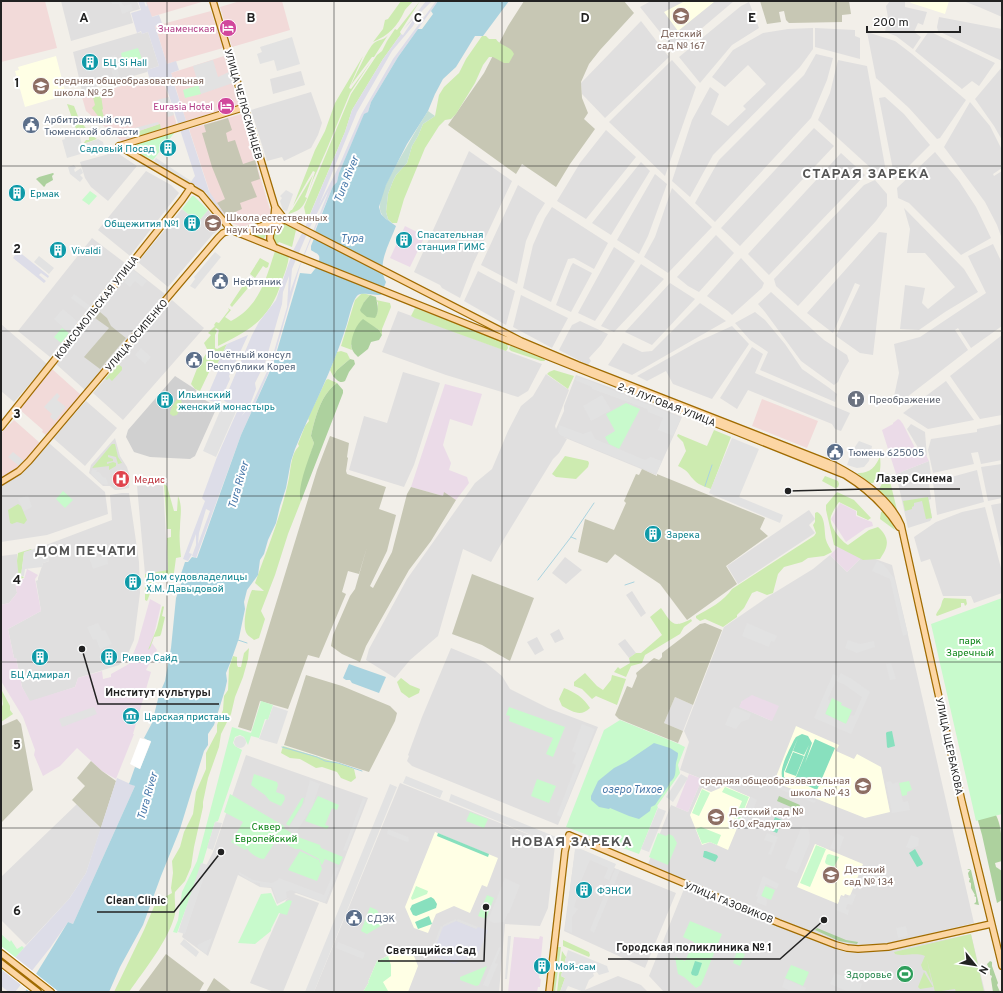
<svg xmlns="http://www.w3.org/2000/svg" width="1003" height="993" font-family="Overpass,sans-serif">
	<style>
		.residential { fill: #e0dfdf; fill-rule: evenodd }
		.commercial { fill: #f2dad9 }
		.industrial { fill: #ebdbe8 }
		.education { fill: #ffffe5 }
		.religious { fill: #d0d0d0 }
		.construction { fill: #c7c7b4 }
		.grass { fill: #cdebb0 }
		.forest { fill: #add19e }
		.wetland { fill: #c6e0d4 }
		.park { fill: #c8facc }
		.pitch { fill: #88e0be; fill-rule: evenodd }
		.parking { fill: #e2e2e2; fill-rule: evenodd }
		.plaza { fill: #dddde8; fill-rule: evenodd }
		.water { fill: #aad3df }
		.pier { fill: #fff }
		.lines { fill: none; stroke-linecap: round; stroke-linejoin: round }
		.stream { stroke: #aad3df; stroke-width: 1 }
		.major-casing { stroke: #a06b00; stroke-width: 8 }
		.major { stroke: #fcd6a4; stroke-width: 5.5 }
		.grid { fill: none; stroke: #222; stroke-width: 1; stroke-opacity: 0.55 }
		.labels { text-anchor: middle; stroke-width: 4; stroke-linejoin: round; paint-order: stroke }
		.hotel-label { font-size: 10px; fill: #b23c85; stroke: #fff; text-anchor: end }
		.education-label { font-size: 10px; fill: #785e54; stroke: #fff; text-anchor: start }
		.culture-label { font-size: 10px; fill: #0d838f; stroke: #fff; text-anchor: start }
		.street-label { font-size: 10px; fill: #222; stroke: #fff }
		.service-label { font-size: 10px; fill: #4e5e75; stroke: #fff; text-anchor: start }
		.worship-label { font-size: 10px; fill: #5b616d; stroke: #fff; text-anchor: start }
		.health-label { font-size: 10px; fill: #be3a42; stroke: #fff; text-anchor: start }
		.park-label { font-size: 10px; fill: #0c8416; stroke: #fff }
		.leisure-label { font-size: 10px; fill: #27864d; stroke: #fff; text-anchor: end }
		.water-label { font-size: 11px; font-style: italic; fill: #4a7aab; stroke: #fff }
		.district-label { font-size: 14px; font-weight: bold; letter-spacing: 1px; fill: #555; stroke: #fff }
		.grid-label { font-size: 13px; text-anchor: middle; font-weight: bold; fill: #222; stroke: #fff; stroke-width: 4; stroke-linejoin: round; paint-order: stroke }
		.leader { fill: none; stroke: #222; stroke-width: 1.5 }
		.callout-dot { fill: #222; stroke: #fff; stroke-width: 1.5 }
		.callout-label { font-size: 11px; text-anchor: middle; font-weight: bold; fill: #222; stroke: #fff; stroke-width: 4; stroke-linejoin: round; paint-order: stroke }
	</style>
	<rect width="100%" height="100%" fill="#f2efe9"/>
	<path class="residential" d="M61 1H137L140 9 130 12 133 23 71 41Z
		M651 1H734L675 51 640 7Z
		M890 1H905V7L927 12 923 25 918 23 914 32 921 37 913 49 896 36 885 32 888 18 886 6Z
		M963 1H1002V17L979 7Z
		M749 2 759 28 732 45 700 83 679 57 741 6Z
		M939 17 1002 29V61L938 31 937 27Z
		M641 21 669 57 605 118 582 94 581 83Z
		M813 28V49L800 67 713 155 690 197 672 181 692 120 710 87 719 94 711 114 728 126 746 109 743 106 766 84 748 65 725 87 712 77 733 50 763 33 788 29Z
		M815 28 855 30V36L860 38V59L815 47Z
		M929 31 995 63 979 86 972 81 962 89 915 51Z
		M141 32 142 34 148 32 159 66 147 70V72L82 91 73 52Z
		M867 32 895 41 912 54 966 100 940 138 937 139 909 108 876 78Z
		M816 54 833 58 827 80 811 118 715 222 695 203 719 160 804 75Z
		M672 60 696 87 665 176 609 122Z
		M838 60 867 66 885 166 884 170 879 172 873 170 818 120 830 93Z
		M1002 67V140L994 126 975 99Z
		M301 71 305 85 273 94 270 79Z
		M311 92 322 123 318 135 311 148 284 161 282 157 267 161 251 110Z
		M885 97 904 114 930 145 895 180 879 98Z
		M970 102 990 126 1002 150V168L993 174 994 176 1002 171V239L997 225 985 202 944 147Z
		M814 128 834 146 740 246 721 228Z
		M606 130 636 157 586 219 557 201 580 163Z
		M469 151 512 181 473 264 460 298 442 288 440 285 414 272Z
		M116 152 137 166 108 201 91 187 85 178 80 162Z
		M935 152 959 181 976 207 991 238 961 255 909 203 898 198 897 188Z
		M841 153 865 175 769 275 748 254Z
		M641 162 650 171 611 235 592 223Z
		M146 171 171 185 179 193 130 256 98 230Z
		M655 174 667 184 648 236 639 254 617 240Z
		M875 180 887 194V206L876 221 798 306 776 286 774 279 864 185Z
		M518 185 545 203 537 216 526 241 517 284 481 265Z
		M672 188 712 227 668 273 644 257 655 237Z
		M552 207 608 243 594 269 574 258 568 259 551 302 523 288 533 245 545 218Z
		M904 208 964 269 978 292 945 312 919 330 900 329 905 285 925 288 922 303 928 309 955 287 925 253H907L910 229Z
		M182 209 198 222 208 210 221 228 213 234 168 287 138 262Z
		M879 232 887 233 873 355 860 353 836 336 860 285 855 283 833 333 807 313Z
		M716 235 734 253 699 292 688 286 677 277Z
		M92 238 125 263 50 357 18 331Z
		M993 244 1002 263V326L971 348 958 328 955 330 968 350 898 404 893 401 899 373 894 344 920 337 986 293 968 256Z
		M614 247 635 261 595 321 578 313Z
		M741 258 764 283 762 288 732 315 728 311 707 296Z
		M573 263 592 273 571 312 556 305 571 266Z
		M641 264 664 279 614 332 601 326Z
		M132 268 165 294 85 390 56 364Z
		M478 271 515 291 506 325 464 301Z
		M670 283 695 299 652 345 625 332Z
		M771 292 824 340 847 355 849 361 843 371 838 382 834 385 801 361 765 312 758 304Z
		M521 295 568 318 552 348 513 327Z
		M172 300 204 328 123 420 93 393Z
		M700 303 726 321 632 375 608 365 623 343 642 352 652 351Z
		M398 311 542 364 528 391 518 397 446 375 382 352Z
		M755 312 765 320 785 344 802 369 828 387 837 394 835 402 760 370 768 352 750 340 735 323Z
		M580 321 608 334 601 345 589 358 591 361 588 365 559 350 572 325Z
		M1 324 47 364 14 402 1 391Z
		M732 326 749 344 712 399 673 384 666 371 647 381 637 376 697 342Z
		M1002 335V415L980 419 950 376Z
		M752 347 763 354 755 373 850 413 841 431 835 429 832 424 748 390 737 409 720 398Z
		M403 372 440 383 414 465 404 487 349 470 364 416 387 423Z
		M546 374 569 390 555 426 556 429 564 411V406L576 375 609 387 682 417 656 475 563 437 567 439 559 453 553 459 504 539 491 562 463 549 438 636 410 660 395 678 366 660 369 649 407 579 475 483 492 469 508 431 521 406 533 396Z
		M946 381 974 420 928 429 903 413Z
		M86 401 117 428 85 466 53 438Z
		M911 424 925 432 927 457 923 449 920 451 907 429Z
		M1002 424V460L981 464 978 452 971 453 974 464 933 473 928 450 931 439 977 432V429Z
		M115 438 120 456 127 467 130 477 129 488 119 490H115L110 486H103L89 473 91 465Z
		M49 443 105 492 108 514 47 535 1 542V486L22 474Z
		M929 461 931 475 928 476 931 499 929 500 932 518 930 521 908 528 896 474Z
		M1002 464V498L988 501 981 467Z
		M977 470 984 502 937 515 933 482Z
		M158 485 163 486 168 571 145 574 137 486Z
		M122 493H129L139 562 140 593 134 640 127 656 119 665 78 678 75 687 30 702 22 687 16 658H14L8 629 41 611 36 581 38 580V578L43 563 49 561 46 545 112 520 110 495Z
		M1002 503V552L991 505Z
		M985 507 1002 572V593L974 603 971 596H943L930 559 921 562 914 537 936 522 962 512Z
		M809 510 815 519 809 525 815 533 738 584 727 566Z
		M17 554 19 581 15 582 17 593 9 603 1 605V556Z
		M830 555 847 572 864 555 892 565 974 923 885 944 852 945 838 943 648 864 671 805 688 812 702 779 680 770 689 742 684 731 724 627 769 596 813 569ZM742 701 772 721 740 707Z
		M565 557 582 570 566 584 552 573Z
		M632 591 646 613 641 617 626 595Z
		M559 629 564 639 555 643 550 634Z
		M537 637 544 650 535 655 527 642Z
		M625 639 636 653 629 658 618 644Z
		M451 648 485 662 502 676 510 689 548 708 598 727 558 825 412 766 407 761 409 756 408 755 422 717Z
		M675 697 693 705 683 731 664 723Z
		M246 755 368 798 327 904 296 893 294 894 319 903 283 992H274L250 983 265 947 286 900 289 898 277 904 271 888 260 887 238 875 208 956 182 937 207 864 213 852Z
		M400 783 555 845 548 908 540 926 505 924 499 992H314Z
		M77 804 101 828 86 873 69 899 26 945 1 920V877Z
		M575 852 676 893 645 968 564 931Z
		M684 889 835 949 849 953 887 951 971 934 985 992H664L649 976Z
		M618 976 641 985 648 992H580Z"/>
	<path class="commercial" d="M1 1H45L57 48 1 62Z
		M146 1H205L151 17Z
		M240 1H282L290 30 232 47 220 7Z
		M211 11 223 48 167 64 155 26Z
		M224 56 239 105 186 121 171 73Z
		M162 77 177 125 123 142 86 111 82 97 150 78 151 80Z
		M241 114 272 216 242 227 229 222 210 193 189 129Z
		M52 369 81 395 46 435 42 432 43 430 19 409Z
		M762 399 818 421 807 448 752 426Z
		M14 420 40 443 18 469 1 478V433Z"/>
	<path class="industrial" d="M405 226 425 236 410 267 390 258Z
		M445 384 482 394 472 426 450 419 443 445 451 463 449 470 467 477 469 483 456 500 444 493 443 496 411 487Z
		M898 419 900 420 903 424 917 452 923 449 929 461 896 474 882 430 893 424V423Z
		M840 503 856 511V516L872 522 873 526 866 528 846 542 831 519Z
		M842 543 864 555 847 572 830 555Z
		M27 569 38 575 35 579 41 611 8 629 14 658H16L22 687 30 701 75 687 78 678 102 671 103 679 111 677V674L129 664 138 642 150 599 161 605 152 643 157 650 146 670 151 672 133 734H134L116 779 102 771 77 748 60 766 43 776 34 755 35 750 23 717 1 681V605L9 603 17 593 15 582 24 579Z
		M752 695 779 706 772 721 739 707 742 701Z
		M689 774 702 779 688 812 676 807Z
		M540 936 543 937 539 978 541 979 540 987H538L537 992H508L514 937 539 939Z"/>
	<path class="education" d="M685 1H713L714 2 678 31 664 12Z
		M909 1H949L945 14 911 3Z
		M56 56 66 95 25 107 15 71 19 70 18 67Z
		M796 726 839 745 836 751 854 759 857 754 881 767 890 812 865 818 774 782Z
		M725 786 750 797 728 850 710 842 702 845 690 815 702 788 711 792Z
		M435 832 498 858 487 887 482 885 470 913 454 906 436 914 428 933 414 928 405 907Z
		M815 844 863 864 850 896 845 894 844 896 841 895 838 904 797 887Z
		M408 946 410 951H412L418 966 408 992H363L369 982H368L377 961Z"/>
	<path class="religious" d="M175 376 195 389 205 400 217 407 195 456 190 459 150 457 134 452 126 437 128 430Z"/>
	<path class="construction" d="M524 1H624L634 13 600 50 589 64 581 82 582 98 588 113 584 119 595 129 570 164 556 187 522 164 516 174 448 125 484 73 508 26Z
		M760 1H849L851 14 842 15V22L789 23 786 20 784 11 779 12 781 22 767 24Z
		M228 118 232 130 226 133 228 142 235 140 243 164 255 160 260 179 251 182 257 197 240 203 242 209 226 216 217 203 225 199 212 167 202 133 206 132 204 125Z
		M100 312 107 318 111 326 126 338 100 369 84 357 109 328 95 318Z
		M330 436 349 443 347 457 348 458 346 471 347 474 386 487 379 509 396 515 387 551 370 586 373 588 392 552 407 494 411 487 443 496 444 492 456 500 431 541 409 570 366 646 360 662 342 654 331 646 333 635 350 596 355 589 367 547 359 574 348 571 342 592 346 594 319 658 308 655 288 709 260 701 251 731 238 727 317 470Z
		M642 469 657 476V474L765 518 760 529 768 536 726 566 737 584 687 620 660 584 615 554 607 563 578 552 585 519 614 530 626 503 624 501 636 474 639 475Z
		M472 574 534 598 510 661 482 645 452 634Z
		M705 623 722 630 693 705 675 697 664 723 683 731 678 743 619 719 615 715 627 686 632 688 637 676 636 673 654 658 659 660 662 657V653L700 624Z
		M306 675 342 686 390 706 397 713 395 721 369 772 284 745Z
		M17 719 21 724 33 790 1 823V726Z
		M91 761 102 771 116 781 101 828 72 800 85 786 77 778Z
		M166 954 204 983 199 992H138Z
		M214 978 232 992H206Z"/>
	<path class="grass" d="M401 1H413C411 4 407 7 405 10 397 27 389 35 373 42L383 29 385 20 388 19Z
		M420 1 400 32 401 34 383 59 352 110 345 132 307 221 304 207 351 94 377 55 382 51 387 41 395 29 397 30Z
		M388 35 374 57H372L351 85C356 75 368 48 374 43 379 39 385 40 388 35Z
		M482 36H486L489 39H496C501 47 510 45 514 54L509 63H504L493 57H489L483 65 475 83 456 114 451 119 445 120 439 126 425 148 404 199 397 223H392L388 219 386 212 388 194 393 181 396 175 407 163 412 146 418 136 423 124 435 116 439 95 444 87 459 73 466 59Z
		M363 56 349 88 351 89 372 60 350 93 326 151 313 180 308 194 315 172 313 171 293 206 315 150 325 131 335 103Z
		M101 95 103 109 102 110 105 121 98 116 92 108 95 105 93 97Z
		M67 104 74 106 79 119 88 131 87 132 85 131 97 139 83 144 86 140H89V136C85 134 80 134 78 129L80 127 76 129Z
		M160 124 161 129 137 137 136 132Z
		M313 175 305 197 307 198C302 209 299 211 288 214L291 210H292Z
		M282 223 296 230 292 247 279 242 277 245 272 241C272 233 275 226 282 223Z
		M271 226 265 237 263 239 248 234Z
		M275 251 289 256C288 264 285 273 282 280 271 318 251 330 218 346V335L219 330 216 328 215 329 217 331 215 335V348L217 349 227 344 215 369 211 368 200 391 195 389 191 384 198 366 208 351 204 343 211 335 208 333 215 326 214 325 216 322 219 323 229 310 228 308 231 310 225 317 231 321C259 307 266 279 275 251Z
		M260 258 269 263 268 267 266 268 263 266 255 278 250 274Z
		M248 278 252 282 247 287 248 288 232 307 230 305Z
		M362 293 370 295 364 302 377 315 378 303 376 300 390 303 391 307 382 329V335L379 330 374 327 351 345 352 350 341 346 355 300Z
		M415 308 507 343 508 348 506 351 415 318 411 316Z
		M510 346H512L544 359 545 361H541L511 351 509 349Z
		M341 351 347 353 350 359 337 370 333 376 330 370 337 352Z
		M118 364 122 367V370L112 381 109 378 107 380 105 379Z
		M554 370 574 376 568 389 547 374 549 372Z
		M328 379 337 383C321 394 315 418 311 436L314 443 302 483 300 495 301 501 288 534 275 575 261 611 265 619 259 638 254 640C252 638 248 636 247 634 241 626 248 598 252 590L264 591 255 583C267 549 282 514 289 478 291 467 291 454 299 446L298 444 305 426 309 421 308 418 326 380Z
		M178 399 181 400 182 404 177 415 173 416 170 414C170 410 174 401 178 399Z
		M714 430 731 437 711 489C706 487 699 485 695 481 687 473 690 472 678 466L686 451 683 442 677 436 678 434 707 446Z
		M112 444H115L118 457 122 463 118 464 116 457 108 455V457L113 459V461L107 462V458V466V464L113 462 116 463V466L109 470V466L92 468Z
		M565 456 588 461 589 463 588 467 576 479 556 477 552 474Z
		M880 456C881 467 881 475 873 483H870L857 473C869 474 876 467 880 456Z
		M888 473 897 510 880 493 879 489Z
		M825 476 838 481 839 484 838 487 835 488 822 481Z
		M164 484 167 486 174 511H177L178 496C183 507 180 516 180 528 179 537 180 547 181 557L176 558 173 580 172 581C169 580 165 578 162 578 153 577 150 596 147 601L145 600V574L168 570 167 538 171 537V529H167Z
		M837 492 854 500 871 518 868 520 857 515V511L839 502C836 506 833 511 831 516 828 525 841 541 848 545L869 530 878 527C890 538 889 546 880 559L863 560 834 545 826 510V505Z
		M928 497 932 518 926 519 922 501 914 503V506L912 507V509L905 511 903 501Z
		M18 504 21 506 27 520 24 524 17 522 12 524 10 523 8 510Z
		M817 512C826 516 824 531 826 540 827 544 830 548 832 552L824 556 808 558 802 562 784 567 778 574 773 593 767 595 757 591 752 593 744 608 737 615V617L723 627 705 619 700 621 696 618V616C709 609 724 601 732 589L814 536 816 533 813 525 815 522V513Z
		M881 512H883L890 519 895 530 880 519Z
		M31 549 32 550 24 553 21 576 24 577 23 578 19 579 17 561 18 553Z
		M944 598 966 599 967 604 965 606 964 603H961V607L937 616 936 615C937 612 938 611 940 608 942 605 941 602 944 598Z
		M163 606 164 607 162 616 165 617 161 634 160 636 154 637 150 648 148 650 157 628 162 607Z
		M661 608C672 623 672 629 691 619L692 621 684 627 680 634 645 655 642 663 631 666 626 677 614 672 618 667 620 669 630 663 629 658 636 653H641L662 635 650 617Z
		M249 648 248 659 243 677 235 697 231 714 221 734 219 747 208 778 203 802V807L194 847 191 867 185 881 175 892C174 899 176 907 175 914 169 940 144 970 129 992H114L144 930 156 902 172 893 171 888 173 873 172 861 180 847 184 832 193 814 196 792 206 769V753L217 732V725L223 710 224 696 228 690 229 668 233 656 237 657V665L238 667H241L244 653Z
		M585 673 597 686 603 690 611 680 612 675 626 679 617 705 596 696 592 699 582 689 574 686V682Z
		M401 678 410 685 420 689 419 693 409 698 401 692 397 682Z
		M564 688C576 693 583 697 590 708 581 717 573 712 562 706L559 699Z
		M1 689 10 706V710L13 714 1 722V709L3 704Z
		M283 746 344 765 354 769 356 778 351 782 341 778 337 772 322 767 316 768 300 759 290 758 281 753Z
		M971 934 984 992H956L955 989 935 992 927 960 932 983 926 971 923 970 921 965 925 956C914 952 906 957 895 954L894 952Z
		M563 940 589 952 590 955 589 957 563 946Z
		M558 947H561L555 992H553Z
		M562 951 566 957 561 976 565 978 560 992H557Z
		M924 972 933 987 920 989 918 987Z"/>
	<path class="forest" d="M53 173 54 174 52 176 53 180 46 184 45 186 44 187 36 179 39 177Z
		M370 295 376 297C377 304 380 311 375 318L367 317 361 312 360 310 364 302Z
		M363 319 379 330 382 335 379 340 371 342 368 349 358 357C356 355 353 352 352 349 349 341 356 324 363 319Z
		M350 359 354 360 355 364 349 372 345 381C340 384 337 380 333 376L337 370Z
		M337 383 343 390V393L301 501C296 489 310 456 314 443L311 436C315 418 321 394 337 383Z
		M779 796 800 805 798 810 777 801Z
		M973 803C978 805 984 805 989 807 1003 817 1002 843 1002 861L995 863 996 867 1002 871V900L997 903 982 835Z
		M969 869 971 870 979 905 974 904 976 902V897L974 896 975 895 971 888V883L969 882 970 878H969L968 873 970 870H967Z
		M817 928 846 940 858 942 857 944 839 941 815 930Z
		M990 961 992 962V966L998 983 997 985 1000 992H993L991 979 992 976 990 975V971L987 964Z"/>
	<path class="wetland" d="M428 111 435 116 423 124 418 136 412 146 407 163 396 175 393 181 388 194 386 212 388 219 392 223C385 219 379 214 380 206 380 191 390 178 396 165 407 147 416 129 428 111Z"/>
	<path class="park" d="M138 48 142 59 131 62V65L124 67 121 53Z
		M199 85 201 94 185 98 183 90Z
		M175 132 153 160 135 151V146L137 144Z
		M90 191 97 196 89 205 82 200Z
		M192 196H194L208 210 198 222 182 209Z
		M62 328 69 333 61 343 54 337Z
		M626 403 640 409 619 449 609 444 605 437 615 431 606 414Z
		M63 491 73 500 65 508 56 499Z
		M1002 598V814L976 821 931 624Z
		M832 698 842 703 841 705 852 710 846 724 825 714Z
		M261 701 273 705 268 720 265 719 259 738 251 736 248 745 244 737 240 735 235 737 233 743 235 746 242 750 218 821 215 822 203 862 177 933 173 932 178 920 182 892 197 861 232 727 251 733Z
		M509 707 565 727 553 757 546 754 553 738 509 721 510 716 506 715Z
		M620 720 679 744 685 747 678 765 680 773 657 806 658 807 639 854 566 827 604 730Z
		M254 774 277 782 278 785 276 792 284 795 285 799 281 806 270 801 265 795 251 785Z
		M537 779 556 786 549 803 531 796Z
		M909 781 912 790 907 792V795L902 796 899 783Z
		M725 787 749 797 737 827 732 825 742 801 722 792Z
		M702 789 710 793 699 816 692 813Z
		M230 794 284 826 285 829 298 837 320 845 321 848 343 857 339 865 325 859 322 865 321 864 319 859 300 849H295L277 839 264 859C259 859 250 854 247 848L245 850 231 842 243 822 224 812Z
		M318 796 339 805 337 810 332 808 325 825 329 826 327 829 305 821Z
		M302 798H304L302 805 289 826 286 824Z
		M470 812 488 819 484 828 466 821Z
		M701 827 721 835 717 845 710 842 702 844 696 829Z
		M658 833 666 836 669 834 673 836 677 843 668 865 649 857Z
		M816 845 826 849 810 887 800 883Z
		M300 851 319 860 322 869 317 881 288 870Z
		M829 854 839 857 834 867 826 864 825 862 827 855Z
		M416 886 428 891 427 894 412 900 411 898Z
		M765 886 775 890 771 900 761 896Z
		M271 893 277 906 289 900 292 901 287 915 279 913 271 929V931L255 944 238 943 261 894Z
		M487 895 494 898 486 919 478 916Z
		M370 907 377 910 384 924 367 934 361 931Z
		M690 921 722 934 701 985 696 988 684 977 678 974 675 957 685 961 694 942 683 937Z
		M1 934 10 942 11 940 17 949 22 946 24 948 1 973Z
		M737 951 745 954 740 966 733 963Z
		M388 956 391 965V976L383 982 388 991 397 992H363L369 982H368L377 961Z
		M791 965 809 972 803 986 785 978Z
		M487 966 479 985 476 986 460 980V977Z"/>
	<path class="pitch" d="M892 731 895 746 888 748 887 747 886 733 887 732Z
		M802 734 808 736 812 743 805 763 815 739 835 748 817 790 797 781 798 778C795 781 791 784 786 782 774 776 790 749 794 740L796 737ZM798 738 793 751 804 755 809 745 796 777 794 779 789 780 784 777V772Z
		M793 752 804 756 796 776 785 772Z
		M775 817 782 820 777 833 770 830Z
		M438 833 489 854 488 857 437 836Z
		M915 849 923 863 922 865 917 867 909 853Z
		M704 851H706L717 855 718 857 715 862 703 857Z
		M431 897 434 899 437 904 436 908 416 916 413 915 410 909 412 905Z
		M429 916 432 924 418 929 415 922Z
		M695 961 702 963 698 975 696 976 692 975 691 973Z"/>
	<path class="parking" d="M111 1H120L124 6 131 4 133 10 122 14 119 4H112Z
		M292 37 300 64 277 71 274 60 260 64 257 54 262 52 260 47Z
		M115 55 116 59 121 58 124 68 118 70 120 79 114 80 108 57Z
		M213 60 218 77 229 72 233 83 201 94 193 66Z
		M169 97 174 115 168 117 166 110 161 112 157 100Z
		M158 122 159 124 136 132 137 136 127 139 119 132Z
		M79 133 82 145 98 139 103 142 104 147 67 158 62 140 65 139V137Z
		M156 158 191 181 190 183 154 161Z
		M74 165 76 168 74 169 75 172 81 168 83 173 80 175 83 178 80 182 70 174 68 167Z
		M286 190 293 194 287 211 283 210 280 201 282 198 280 196Z
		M215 252 221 257 195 289 190 286 195 279 194 277Z
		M39 256 54 268 49 274 34 262Z
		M133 270 147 281 142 287 135 281 130 287 124 282Z
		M74 294 90 306 87 310 71 298Z
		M63 309 78 322 69 333 54 319Z
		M141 348 151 357 145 364 135 355Z
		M577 376 681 418 673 436 658 430 663 418 648 412 647 409 592 389V387L575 380Z
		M57 393 60 396 57 400 66 407 55 421 50 417 52 414 44 407Z
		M602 395 611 410 591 421 583 406Z
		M227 402 238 407 216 457 203 451 223 404 226 405Z
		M559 425 583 434 591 431 595 439 645 460 651 457 662 461 656 474 560 435 558 432Z
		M732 438 759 449 739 497 783 515 780 523 709 493Z
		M859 441 872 446 869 461 864 467 857 468 847 465 852 451Z
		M13 452 24 461 19 466 8 457Z
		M92 469 97 470 96 472H99L103 477 106 478 108 483 107 485 102 484 92 475 91 474Z
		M28 495 32 507 24 511 18 499Z
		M46 545 49 561 43 563 42 567 25 569 24 576H21L24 552Z
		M94 557H107L108 564 93 569 89 558Z
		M877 561 884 565 894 578 908 634 903 636 890 579 872 571Z
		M98 623 102 631 105 630 112 644 100 649 96 639 93 640 87 627Z
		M747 623 777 636 774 642 771 641 769 647 742 636Z
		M848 640 860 644 874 641 875 647 857 653 845 648Z
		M891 663 896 679 890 680 886 664Z
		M841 673 852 679 870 692 851 734 814 718 833 674 838 676 837 680ZM836 681 845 685 862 697 854 716 851 715 846 724 825 714 830 701 828 699Z
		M273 706 288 711 277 744 259 739 266 720H268Z
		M94 707 97 714 62 727 59 719Z
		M734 707 751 714 749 719 741 722 736 729 725 725 732 709Z
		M582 724 595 729 561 817 557 815 576 765 572 763 576 753 572 751Z
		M234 742a6 6 0 1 1 12 0a6 6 0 1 1-12 0Z
		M681 774 688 778 673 802 666 797Z
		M406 776 443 791 440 798 403 783Z
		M310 780 320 784 312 807 295 834 288 829 304 803Z
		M891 781 892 784 898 782 903 802 908 801 910 810 892 813 886 782Z
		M773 783 816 801 814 803 772 786Z
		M390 784 397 787 314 992H305Z
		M451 794 556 837 553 844 449 801Z
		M751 797 757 800 748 823 742 820Z
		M363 798 366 799 346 851 343 850Z
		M658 808 666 811 649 852 641 849Z
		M215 822 222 823 213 850 207 848Z
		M802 826 808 828 810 836 809 844 797 873 785 868Z
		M388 829 408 837 409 841 407 842 387 834Z
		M767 833 778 837 771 855 768 854 773 843 764 840Z
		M836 833 844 837 839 851 830 848Z
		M911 835 919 838 918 846 911 849 906 847Z
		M575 849H581L616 864 609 880 604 878 608 868 590 860 576 893 578 894 574 907 578 909 572 917V933L565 930Z
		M201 863 208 865 185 934 178 932Z
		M336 867 339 868 325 903 291 890 286 892 287 898 278 903 272 887H260V883L252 882 239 874V872L253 880 272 883 278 880 279 878 324 895Z
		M615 869 620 870 594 933 590 930Z
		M763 876 779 884 777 889 766 884 761 896 766 898 767 902 766 906 756 902 758 897 756 896Z
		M505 878 520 885 509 913H508L504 922 494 923 488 920Z
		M852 893 856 895 852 905 847 904 846 909 849 910 848 915 836 910 841 896 847 898 849 895 850 896Z
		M456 919V921L458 919 478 927 477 930 436 945 434 944 441 926 443 927V925Z
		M906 926 908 936 898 938 896 928Z
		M508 936H511L507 979H505Z
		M212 938 206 954 198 948 197 945Z
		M184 939 199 952 196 957 180 944Z
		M338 942 365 953 363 959 336 948Z
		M499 947 501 948 495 963 498 964 488 987 483 985Z
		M568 950 607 966 609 972 599 975 597 972 593 973 594 976 589 980 584 992 568 986 565 992H560L565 978 561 976Z
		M835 973 862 984 859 992H849L830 984Z
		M785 979 806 988 804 992H793L782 987Z"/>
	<path class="plaza" d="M138 1H144L146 7 147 5 145 1H146L152 17 159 15 162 23 155 26 167 64 176 61 179 70 171 73 175 87 209 191 226 217 225 218 206 193 190 183 195 176 163 77 150 80 147 70 159 66 148 32 142 34 141 31 137 33 131 13 141 10Z
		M426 1H432L420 13 413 26 392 51 357 112 319 205 339 166 361 115 393 59 436 1H438L398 57 371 102 368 112 364 115 339 173 337 182 333 186 300 266 272 365 241 435 196 558 192 556 196 545V534L189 553 192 554 188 561 183 559 205 501 202 498 217 457 239 407 224 401 252 335 259 322 276 300 293 251 310 217H309L345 132 352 110 383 59 401 34 403 35 415 17 403 30ZM329 190 299 267 290 292 292 269 309 229ZM289 276 287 307 270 365 253 402 241 417 251 402 256 389 255 383 265 363 282 304 283 292ZM206 509 210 511 198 544 199 533Z
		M18 251 49 276 48 278 41 273 39 275 46 281 44 283 13 258Z
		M248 335 229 376 230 379 219 404 206 399 218 371 215 369 227 344Z
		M117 778 135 786 73 924 68 922 50 948 15 992H9L1 986V973L69 899 86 873Z
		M456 921 476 929 478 927 488 930 478 954 454 964 430 954 434 944 436 945 443 927Z"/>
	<path class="water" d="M438 1H509L483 36H475L456 67 443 79 435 94 428 111 407 144 386 185 379 207 381 214 386 219 396 226C390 243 376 264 386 282L381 295C375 295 361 292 358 295 352 300 349 319 346 327 333 369 312 408 295 449L291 461 286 488 280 506 276 523 268 540 264 554 260 560 258 575 247 590 244 602 245 609 239 638 231 661 226 673 227 681 225 690 214 725 208 734V745L204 751 180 829 161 876 143 925 120 967 109 992H25L68 922 73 924 135 786 129 784 135 767 140 769 151 742 144 738 152 723 159 695 165 681 171 648 176 598 184 576 181 574 185 562H188L192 557 197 558 241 435 273 364 300 273 311 274C314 271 321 261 319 256 318 253 313 252 311 250V246L315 236 314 234 333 186 337 182 339 173 364 114 368 112 371 102 398 57 418 29H422L433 14 431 11Z
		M349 664 386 677 379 693 352 683 350 680H346L343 678Z
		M654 743 670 748 678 753C678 757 677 759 676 763 675 770 677 777 670 782L669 785 655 805 651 807 650 811 639 819 629 816 610 808 609 809 599 807 591 800V796L598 781 614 768 626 762Z"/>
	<path class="pier" d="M140 738 151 741 140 769 130 764Z
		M1 946 59 992H30L1 969Z"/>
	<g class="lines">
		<path class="stream" d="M705 486 712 465
			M571 537 576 539
			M538 580 571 537 594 503
			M625 585 634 582
			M238 640 247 643
			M282 747 317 757 325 761 338 763 362 771"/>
		<defs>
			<path id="major" d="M213 1 275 207 285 220 521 341 578 365 834 465C859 478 890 499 901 525L962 802 1002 966
				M119 146 201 194 231 230 845 475C866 488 886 507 899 527
				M119 146 245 107
				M274 247 270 239C270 229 275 222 285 220
				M1 427 182 200 191 187
				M1 482 19 471 29 461 218 238 223 233 231 230 245 231 268 224 274 218 275 207
				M1 953 51 992
				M1 963 38 992
				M549 992 565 851 569 835 779 923 836 945 847 948 858 949 888 947 991 924"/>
		</defs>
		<use href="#major" class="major-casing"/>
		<use href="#major" class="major"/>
	</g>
	<path class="grid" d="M167 1V992M334 1V992M502 1V992M669 1V992M836 1V992M1 166H1002M1 331H1002M1 496H1002M1 662H1002M1 828H1002"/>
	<defs>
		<symbol id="school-disc" viewBox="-11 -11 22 22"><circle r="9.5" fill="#8d6e63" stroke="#fff"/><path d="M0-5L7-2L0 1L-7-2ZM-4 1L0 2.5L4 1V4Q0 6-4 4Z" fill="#fff"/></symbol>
		<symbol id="hotel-disc" viewBox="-11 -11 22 22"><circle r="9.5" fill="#d1479c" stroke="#fff"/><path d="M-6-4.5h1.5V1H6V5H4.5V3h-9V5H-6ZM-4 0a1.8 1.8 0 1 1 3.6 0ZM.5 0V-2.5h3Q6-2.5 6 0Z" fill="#fff"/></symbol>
		<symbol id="building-disc" viewBox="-11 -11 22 22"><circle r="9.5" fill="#0f9aa8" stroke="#fff"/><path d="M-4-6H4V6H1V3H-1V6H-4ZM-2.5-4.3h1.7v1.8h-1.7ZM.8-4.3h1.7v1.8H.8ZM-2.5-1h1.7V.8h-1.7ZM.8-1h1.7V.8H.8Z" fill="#fff"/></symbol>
		<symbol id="civic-disc" viewBox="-11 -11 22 22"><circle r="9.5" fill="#5c6f8a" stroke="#fff"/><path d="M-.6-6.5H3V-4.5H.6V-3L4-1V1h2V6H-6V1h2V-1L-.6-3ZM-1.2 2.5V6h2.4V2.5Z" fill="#fff"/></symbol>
		<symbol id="university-disc" viewBox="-11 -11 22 22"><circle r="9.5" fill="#8d6e63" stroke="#fff"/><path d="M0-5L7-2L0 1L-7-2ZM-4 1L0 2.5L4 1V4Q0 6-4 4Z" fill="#fff"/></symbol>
		<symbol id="church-disc" viewBox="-11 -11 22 22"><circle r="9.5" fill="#6b7280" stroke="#fff"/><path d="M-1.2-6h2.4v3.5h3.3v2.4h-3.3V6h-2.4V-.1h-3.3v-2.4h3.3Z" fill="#fff"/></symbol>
		<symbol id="hospital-disc" viewBox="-11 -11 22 22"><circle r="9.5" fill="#e0444e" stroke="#fff"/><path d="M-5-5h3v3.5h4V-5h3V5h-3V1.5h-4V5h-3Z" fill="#fff"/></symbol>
		<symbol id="museum-disc" viewBox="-11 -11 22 22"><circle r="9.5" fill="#0f9aa8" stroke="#fff"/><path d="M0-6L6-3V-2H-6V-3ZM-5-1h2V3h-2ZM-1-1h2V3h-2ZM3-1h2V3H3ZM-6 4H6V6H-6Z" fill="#fff"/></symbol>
		<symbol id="stadium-disc" viewBox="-11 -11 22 22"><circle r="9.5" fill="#2e9e5b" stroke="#fff"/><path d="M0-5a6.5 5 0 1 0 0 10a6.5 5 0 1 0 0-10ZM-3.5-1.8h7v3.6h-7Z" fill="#fff"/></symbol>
	</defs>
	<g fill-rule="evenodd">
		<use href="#school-disc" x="671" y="6" width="20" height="20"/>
		<use href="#hotel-disc" x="218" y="18" width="20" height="20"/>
		<use href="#building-disc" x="80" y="52" width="20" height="20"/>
		<use href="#school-disc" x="31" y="76" width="20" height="20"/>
		<use href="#hotel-disc" x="216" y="96" width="20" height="20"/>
		<use href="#civic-disc" x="21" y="115" width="20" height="20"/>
		<use href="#building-disc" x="158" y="138" width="20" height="20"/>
		<use href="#building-disc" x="7" y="183" width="20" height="20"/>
		<use href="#building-disc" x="182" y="213" width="20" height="20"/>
		<use href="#university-disc" x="203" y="213" width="20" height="20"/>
		<use href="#building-disc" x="394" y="230" width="20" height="20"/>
		<use href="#building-disc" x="48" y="240" width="20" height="20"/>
		<use href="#civic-disc" x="210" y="271" width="20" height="20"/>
		<use href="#civic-disc" x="184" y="350" width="20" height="20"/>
		<use href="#church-disc" x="846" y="389" width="20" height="20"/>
		<use href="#building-disc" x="155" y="390" width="20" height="20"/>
		<use href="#civic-disc" x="825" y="442" width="20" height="20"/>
		<use href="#hospital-disc" x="111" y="469" width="20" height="20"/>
		<use href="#building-disc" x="643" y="524" width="20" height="20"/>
		<use href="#building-disc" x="123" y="572" width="20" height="20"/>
		<use href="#building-disc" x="30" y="647" width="20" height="20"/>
		<use href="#building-disc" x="99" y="647" width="20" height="20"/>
		<use href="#museum-disc" x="121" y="706" width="20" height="20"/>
		<use href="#school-disc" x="853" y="776" width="20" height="20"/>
		<use href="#school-disc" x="706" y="807" width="20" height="20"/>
		<use href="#school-disc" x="821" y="865" width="20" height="20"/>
		<use href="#building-disc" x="574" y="880" width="20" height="20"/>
		<use href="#civic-disc" x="344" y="908" width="20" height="20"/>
		<use href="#building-disc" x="532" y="956" width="20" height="20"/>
		<use href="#stadium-disc" x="895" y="964" width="20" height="20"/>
	</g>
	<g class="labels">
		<g class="hotel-label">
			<text x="215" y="32">Знаменская</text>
			<text x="213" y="110">Еurasia Hotel</text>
		</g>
		<g class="education-label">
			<text x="681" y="37" text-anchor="middle">Детский<tspan x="681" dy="12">сад № 167</tspan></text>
			<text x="54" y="84">средняя общеобразовательная<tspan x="54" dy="12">школа № 25</tspan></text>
			<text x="226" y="221">Школа естественных<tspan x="226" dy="12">наук ТюмГУ</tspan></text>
			<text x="850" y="784" text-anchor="end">средняя общеобразовательная<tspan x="850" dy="12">школа № 43</tspan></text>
			<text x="729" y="815">Детский сад №<tspan x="729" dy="12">160 «Радуга»</tspan></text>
			<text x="844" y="873">Детский<tspan x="844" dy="12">сад № 134</tspan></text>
		</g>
		<g class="culture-label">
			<text x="103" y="66">БЦ Si Hall</text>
			<text x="155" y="152" text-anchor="end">Садовый Посад</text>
			<text x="30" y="197">Ермак</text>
			<text x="179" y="227" text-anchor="end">Общежития №1</text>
			<text x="417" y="238">Спасательная<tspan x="417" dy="12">станция ГИМС</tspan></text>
			<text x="71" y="254">Vivaldi</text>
			<text x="178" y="398">Ильинский<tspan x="178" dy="12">женский монастырь</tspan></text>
			<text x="666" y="538">Зарека</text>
			<text x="146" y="580">Дом судовладелицы<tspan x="146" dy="12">Х.М. Давыдовой</tspan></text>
			<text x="122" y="661">Ривер Сайд</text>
			<text x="40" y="678" text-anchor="middle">БЦ Адмирал</text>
			<text x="144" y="720">Царская пристань</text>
			<text x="597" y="894">ФЭНСИ</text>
			<text x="555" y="970">Мой-сам</text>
		</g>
		<g class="street-label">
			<text transform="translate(244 104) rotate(74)" y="4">УЛИЦА ЧЕЛЮСКИНЦЕВ</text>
			<text transform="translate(96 307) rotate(-52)" y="4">КОМСОМОЛЬСКАЯ УЛИЦА</text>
			<text transform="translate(136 335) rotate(-50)" y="4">УЛИЦА ОСИПЕНКО</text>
			<text transform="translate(667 404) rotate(21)" y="4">2-Я ЛУГОВАЯ УЛИЦА</text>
			<text transform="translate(950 746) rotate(78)" y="4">УЛИЦА ЩЕРБАКОВА</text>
			<text transform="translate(729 902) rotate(22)" y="4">УЛИЦА ГАЗОВИКОВ</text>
		</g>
		<g class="service-label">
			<text x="44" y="123">Арбитражный суд<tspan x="44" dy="12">Тюменской области</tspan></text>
			<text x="233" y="285">Нефтяник</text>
			<text x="207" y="358">Почётный консул<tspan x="207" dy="12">Республики Корея</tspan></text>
			<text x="848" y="456">Тюмень 625005</text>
			<text x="367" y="922">СДЭК</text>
		</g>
		<g class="worship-label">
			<text x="869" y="403">Преображение</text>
		</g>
		<g class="health-label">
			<text x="134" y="483">Медис</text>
		</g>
		<g class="park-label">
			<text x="970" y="644">парк<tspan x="970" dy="12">Заречный</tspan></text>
			<text x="266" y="830">Сквер<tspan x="266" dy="12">Европейский</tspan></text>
		</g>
		<g class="leisure-label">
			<text x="892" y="978">Здоровье</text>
		</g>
		<g class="water-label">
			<text transform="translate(346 179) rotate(-68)" y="4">Tura River</text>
			<text x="352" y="242">Тура</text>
			<text transform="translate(238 485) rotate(-74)" y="4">Tura River</text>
			<text x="632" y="793">озеро Тихое</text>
			<text transform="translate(147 796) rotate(-74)" y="4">Tura River</text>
		</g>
		<g class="district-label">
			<text x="866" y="178">СТАРАЯ ЗАРЕКА</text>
			<text x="86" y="555">ДОМ ПЕЧАТИ</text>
			<text x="572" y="846">НОВАЯ ЗАРЕКА</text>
		</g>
	</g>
	<g class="grid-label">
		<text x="84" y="22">A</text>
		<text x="251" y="22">B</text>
		<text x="418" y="22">C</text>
		<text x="585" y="22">D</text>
		<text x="752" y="22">E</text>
		<text x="17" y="87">1</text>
		<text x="17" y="253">2</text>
		<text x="17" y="418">3</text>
		<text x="17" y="584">4</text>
		<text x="17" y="749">5</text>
		<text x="17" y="915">6</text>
	</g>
	<path class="leader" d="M788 491L868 489H960M82 649L98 704H219M221 852L174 912H97M824 920L780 959H608M486 907L484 961H378"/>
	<g class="callout-dot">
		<circle cx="788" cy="491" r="4"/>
		<circle cx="82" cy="649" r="4"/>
		<circle cx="221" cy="852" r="4"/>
		<circle cx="824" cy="920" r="4"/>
		<circle cx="486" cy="907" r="4"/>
	</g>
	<g class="callout-label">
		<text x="914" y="482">Лазер Синема</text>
		<text x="158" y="696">Институт культуры</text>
		<text x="136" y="904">Clean Clinic</text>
		<text x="694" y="951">Городская поликлиника № 1</text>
		<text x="431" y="954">Светящийся Сад</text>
	</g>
	<rect width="1003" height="993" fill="none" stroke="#222222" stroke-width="4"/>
	<g transform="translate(975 965) rotate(120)" stroke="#ffffff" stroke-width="3" paint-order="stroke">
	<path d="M0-3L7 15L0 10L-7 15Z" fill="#222222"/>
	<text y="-6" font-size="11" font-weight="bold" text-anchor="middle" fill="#222222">N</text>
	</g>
	<path d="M867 26v6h93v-6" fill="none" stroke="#222222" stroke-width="2"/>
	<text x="873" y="26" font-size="12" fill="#222222" stroke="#ffffff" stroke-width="3" paint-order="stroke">200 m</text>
</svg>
